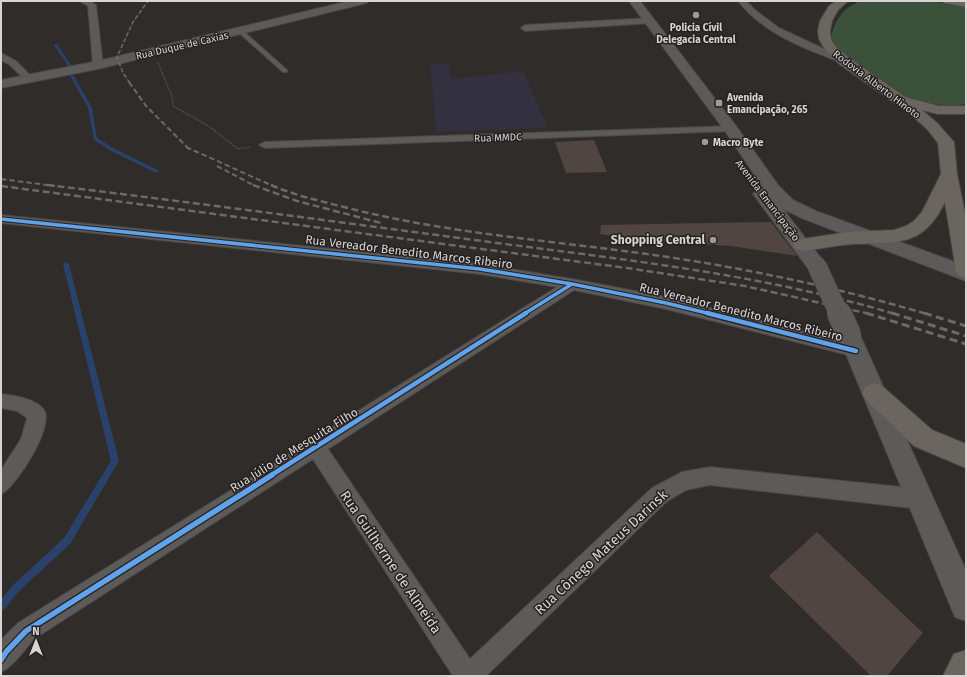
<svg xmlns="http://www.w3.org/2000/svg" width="967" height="677" font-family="'Fira Sans',sans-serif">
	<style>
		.education { fill: #33303f }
		.green { fill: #3c513a }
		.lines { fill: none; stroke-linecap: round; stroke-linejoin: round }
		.stream { fill: #2a426b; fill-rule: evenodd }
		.building { fill: #504540 }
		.lane-casing { stroke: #494745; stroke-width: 2 }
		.street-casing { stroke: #494745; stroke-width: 2 }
		.secondary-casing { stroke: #494745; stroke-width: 2 }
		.primary-casing { stroke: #494745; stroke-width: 2 }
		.path { stroke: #605e5d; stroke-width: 1.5; stroke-dasharray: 1 1.5; stroke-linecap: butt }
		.lane { fill: #5d5a5a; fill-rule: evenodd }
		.street { fill: #5d5a5a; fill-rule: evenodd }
		.secondary { fill: #5d5a5a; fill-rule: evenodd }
		.primary { fill: #6b6560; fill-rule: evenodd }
		.rail-far3 { stroke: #6c6a69; stroke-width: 1.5; stroke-dasharray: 4.5 2; stroke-linecap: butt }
		.rail-far2 { stroke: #6c6a69; stroke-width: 2; stroke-dasharray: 5.5 3; stroke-linecap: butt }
		.rail-far1 { stroke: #6c6a69; stroke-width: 2.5; stroke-dasharray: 7 3.5; stroke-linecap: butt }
		.rail { stroke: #6c6a69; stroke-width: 3; stroke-dasharray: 8 4.5; stroke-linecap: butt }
		.secondary-bridge-far1-casing { stroke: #494745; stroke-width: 20; stroke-linecap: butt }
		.secondary-bridge-casing { stroke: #494745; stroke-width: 26; stroke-linecap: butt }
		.secondary-bridge-far1 { stroke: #5d5a5a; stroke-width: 19 }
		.secondary-bridge { stroke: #5d5a5a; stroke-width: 24 }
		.cycleway-far2-casing { stroke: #26211f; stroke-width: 5.5 }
		.cycleway-far1-casing { stroke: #26211f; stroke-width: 7 }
		.cycleway-casing { stroke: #26211f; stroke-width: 8 }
		.cycleway-far2 { stroke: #60a3ed; stroke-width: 3.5 }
		.cycleway-far1 { stroke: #60a3ed; stroke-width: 4.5 }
		.cycleway { stroke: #60a3ed; stroke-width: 5.5 }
		.poi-dot { fill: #9e9a98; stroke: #26211f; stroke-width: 1.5 }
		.labels { text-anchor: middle; stroke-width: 3; stroke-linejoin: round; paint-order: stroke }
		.far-poi-label { font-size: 10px; font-weight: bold; fill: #d9d5d4; stroke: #26211f; text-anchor: start }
		.far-street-label { font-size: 10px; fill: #d9d5d4; stroke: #26211f }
		.poi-label { font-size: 12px; font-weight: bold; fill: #d9d5d4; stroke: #26211f; text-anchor: end }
		.street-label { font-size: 12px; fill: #d9d5d4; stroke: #26211f }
		.near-street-label { font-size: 14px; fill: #d9d5d4; stroke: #26211f }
	</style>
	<rect width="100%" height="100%" fill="#2f2c2a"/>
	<path class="education" d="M430 63 449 64 452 79 523 71 548 128 436 132Z"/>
	<path class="green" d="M861 1H925L966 5V104L951 106 924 103 898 94 842 57 831 41C833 22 843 7 861 1Z"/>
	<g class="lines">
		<path class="stream" d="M55 44H57L71 65 70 66H68L54 45Z
			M71 75 74 76 92 108 97 138 115 149 158 170V172H154L111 151 94 140 88 108 70 76Z
			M66 262 69 264 119 461 70 544 18 592 4 610 1 611V600L12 586 64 538 111 461 63 264Z"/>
	</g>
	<path class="building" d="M594 140 607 172 566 173 555 142Z
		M771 222 797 256 730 246 651 241 600 234 601 225Z
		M817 532 923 633 887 676H871L769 576Z"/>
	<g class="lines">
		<defs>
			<path id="lane" d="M238 30H242L287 70V72H283L238 32Z"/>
			<path id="street" d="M79 1H90L96 5 103 65 101 67 98 68 93 65 88 6Z
				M738 1H746L755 10 779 28 848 60 846 62H840C803 48 763 33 738 1Z
				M650 18 654 21 653 23 525 31 521 28 525 25Z
				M1 53 16 61 34 79 32 81H26L10 65 1 60Z
				M731 126 735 127 736 129 735 131 265 148 259 145 265 142Z
				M1 215 480 264 572 279 666 297 862 346 864 351 862 356 856 357 666 309 574 290 328 449 470 659 652 488 682 472 710 467 921 489 928 492 931 499 928 506 921 509 710 485 686 490 666 502 486 676H453L313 459 34 639C24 650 14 666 1 672V640L18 623 557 287 480 274 1 223Z
				M1 394C14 395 36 399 44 410 55 425 16 488 1 494V470L21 439 27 418 17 411 1 408Z"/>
			<path id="secondary" d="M349 1H368L367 3 98 69 1 88V80L98 61Z
				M629 1H640L736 126 778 185 793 200 816 211 966 266V281L804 219 783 209 827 266 824 271 817 273 810 271 753 194 756 190 764 189 725 131Z
				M849 327 857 329 860 335 966 571V621L955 617 838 335 841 329Z"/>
			<path id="primary" d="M836 1H848L838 10 832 21 830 31 831 39 835 46 848 57 905 97 939 106H966V114H938L922 110 937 123 954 142 957 174 966 219V278L959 276 956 271 945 202C923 247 899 242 854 244 837 245 819 249 802 251L795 249 793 245 795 241 802 239 848 232 894 230 906 226 914 221 922 212 941 174 938 143 927 129 910 114 838 63 824 48 819 39 818 31 820 21 829 6Z
				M943 1H966V7L944 3Z
				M874 383 882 386 932 430 966 444V468L914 446 866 400 862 393 866 386Z
				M966 650V676H943L954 654Z"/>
		</defs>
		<use href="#lane" class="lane-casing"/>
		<use href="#street" class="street-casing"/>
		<use href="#secondary" class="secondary-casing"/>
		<use href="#primary" class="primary-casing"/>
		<path class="path" d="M158 63 172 96 173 106 207 125 238 149 251 147"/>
		<use href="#lane" class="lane"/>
		<use href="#street" class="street"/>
		<use href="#secondary" class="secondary"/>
		<use href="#primary" class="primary"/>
		<path class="rail-far3" d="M130 83 123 73 117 57 133 22 148 1"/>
		<path class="rail-far2" d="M129 82 146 106 190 150
			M186 147 273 186
			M217 166 255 186
			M1 179 55 186"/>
		<path class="rail-far1" d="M47 185C199 203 352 224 505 244 636 261 768 276 895 314
			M253 185 297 201 381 223
			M271 185C296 196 321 201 348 208 438 231 532 239 624 251 727 264 828 285 927 314
			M1 186 627 268 745 286 870 314"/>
		<path class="rail" d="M866 313 966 344
			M892 313 966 336
			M924 313 966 326"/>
		<defs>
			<path id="secondary-bridge-far1" d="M817 266 839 314"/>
			<path id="secondary-bridge" d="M839 313 849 335"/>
		</defs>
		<use href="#secondary-bridge-far1" class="secondary-bridge-far1-casing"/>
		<use href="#secondary-bridge" class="secondary-bridge-casing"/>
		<use href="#secondary-bridge-far1" class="secondary-bridge-far1"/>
		<use href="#secondary-bridge" class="secondary-bridge"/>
		<defs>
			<path id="cycleway-far2" d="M1 219 480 269 572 284 666 303 711 314
				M524 314 572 284"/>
			<path id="cycleway-far1" d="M707 313 856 351
				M270 476 526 313"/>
			<path id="cycleway" d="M1 660 6 652 26 631 272 475"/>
		</defs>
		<use href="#cycleway-far2" class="cycleway-far2-casing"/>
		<use href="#cycleway-far1" class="cycleway-far1-casing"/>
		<use href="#cycleway" class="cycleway-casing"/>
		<use href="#cycleway-far2" class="cycleway-far2"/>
		<use href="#cycleway-far1" class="cycleway-far1"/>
		<use href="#cycleway" class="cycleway"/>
	</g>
	<g class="poi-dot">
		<circle cx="696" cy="15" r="4"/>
		<rect x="715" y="99" width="8" height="8" rx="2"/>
		<circle cx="705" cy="142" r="4"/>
		<circle cx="713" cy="240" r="4"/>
	</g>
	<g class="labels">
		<g class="far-poi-label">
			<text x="696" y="31" text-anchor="middle">Policia Cívil<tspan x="696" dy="12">Delegacia Central</tspan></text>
			<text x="727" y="101">Avenida<tspan x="727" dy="12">Emancipação, 265</tspan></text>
			<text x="713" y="146">Macro Byte</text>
		</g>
		<g class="far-street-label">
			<text transform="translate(182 45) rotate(-13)" y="4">Rua Duque de Caxias</text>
			<text transform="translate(877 84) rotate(37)" y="4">Rodovia Alberto Hinoto</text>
			<text transform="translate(498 137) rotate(-2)" y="4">Rua MMDC</text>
			<text transform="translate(768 200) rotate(53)" y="4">Avenida Emancipação</text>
		</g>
		<g class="poi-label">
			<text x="705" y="244">Shopping Central</text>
		</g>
		<g class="street-label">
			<text transform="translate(409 252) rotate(7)" y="4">Rua Vereador Benedito Marcos Ribeiro</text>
			<text transform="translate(741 312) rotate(14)" y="4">Rua Vereador Benedito Marcos Ribeiro</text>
			<text transform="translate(294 450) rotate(-32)" y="4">Rua Júlio de Mesquita Filho</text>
		</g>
		<g class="near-street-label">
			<text transform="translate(601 552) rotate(-43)" y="5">Rua Cônego Mateus Darinsk</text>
			<text transform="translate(391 562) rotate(56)" y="5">Rua Guilherme de Almeida</text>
		</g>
	</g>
	<rect width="967" height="677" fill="none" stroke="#d9d5d4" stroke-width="4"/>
	<g transform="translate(36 641)" stroke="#26211f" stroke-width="3" paint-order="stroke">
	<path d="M0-3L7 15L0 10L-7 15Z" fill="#d9d5d4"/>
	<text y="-6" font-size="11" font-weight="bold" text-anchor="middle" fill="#d9d5d4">N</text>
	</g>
</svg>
